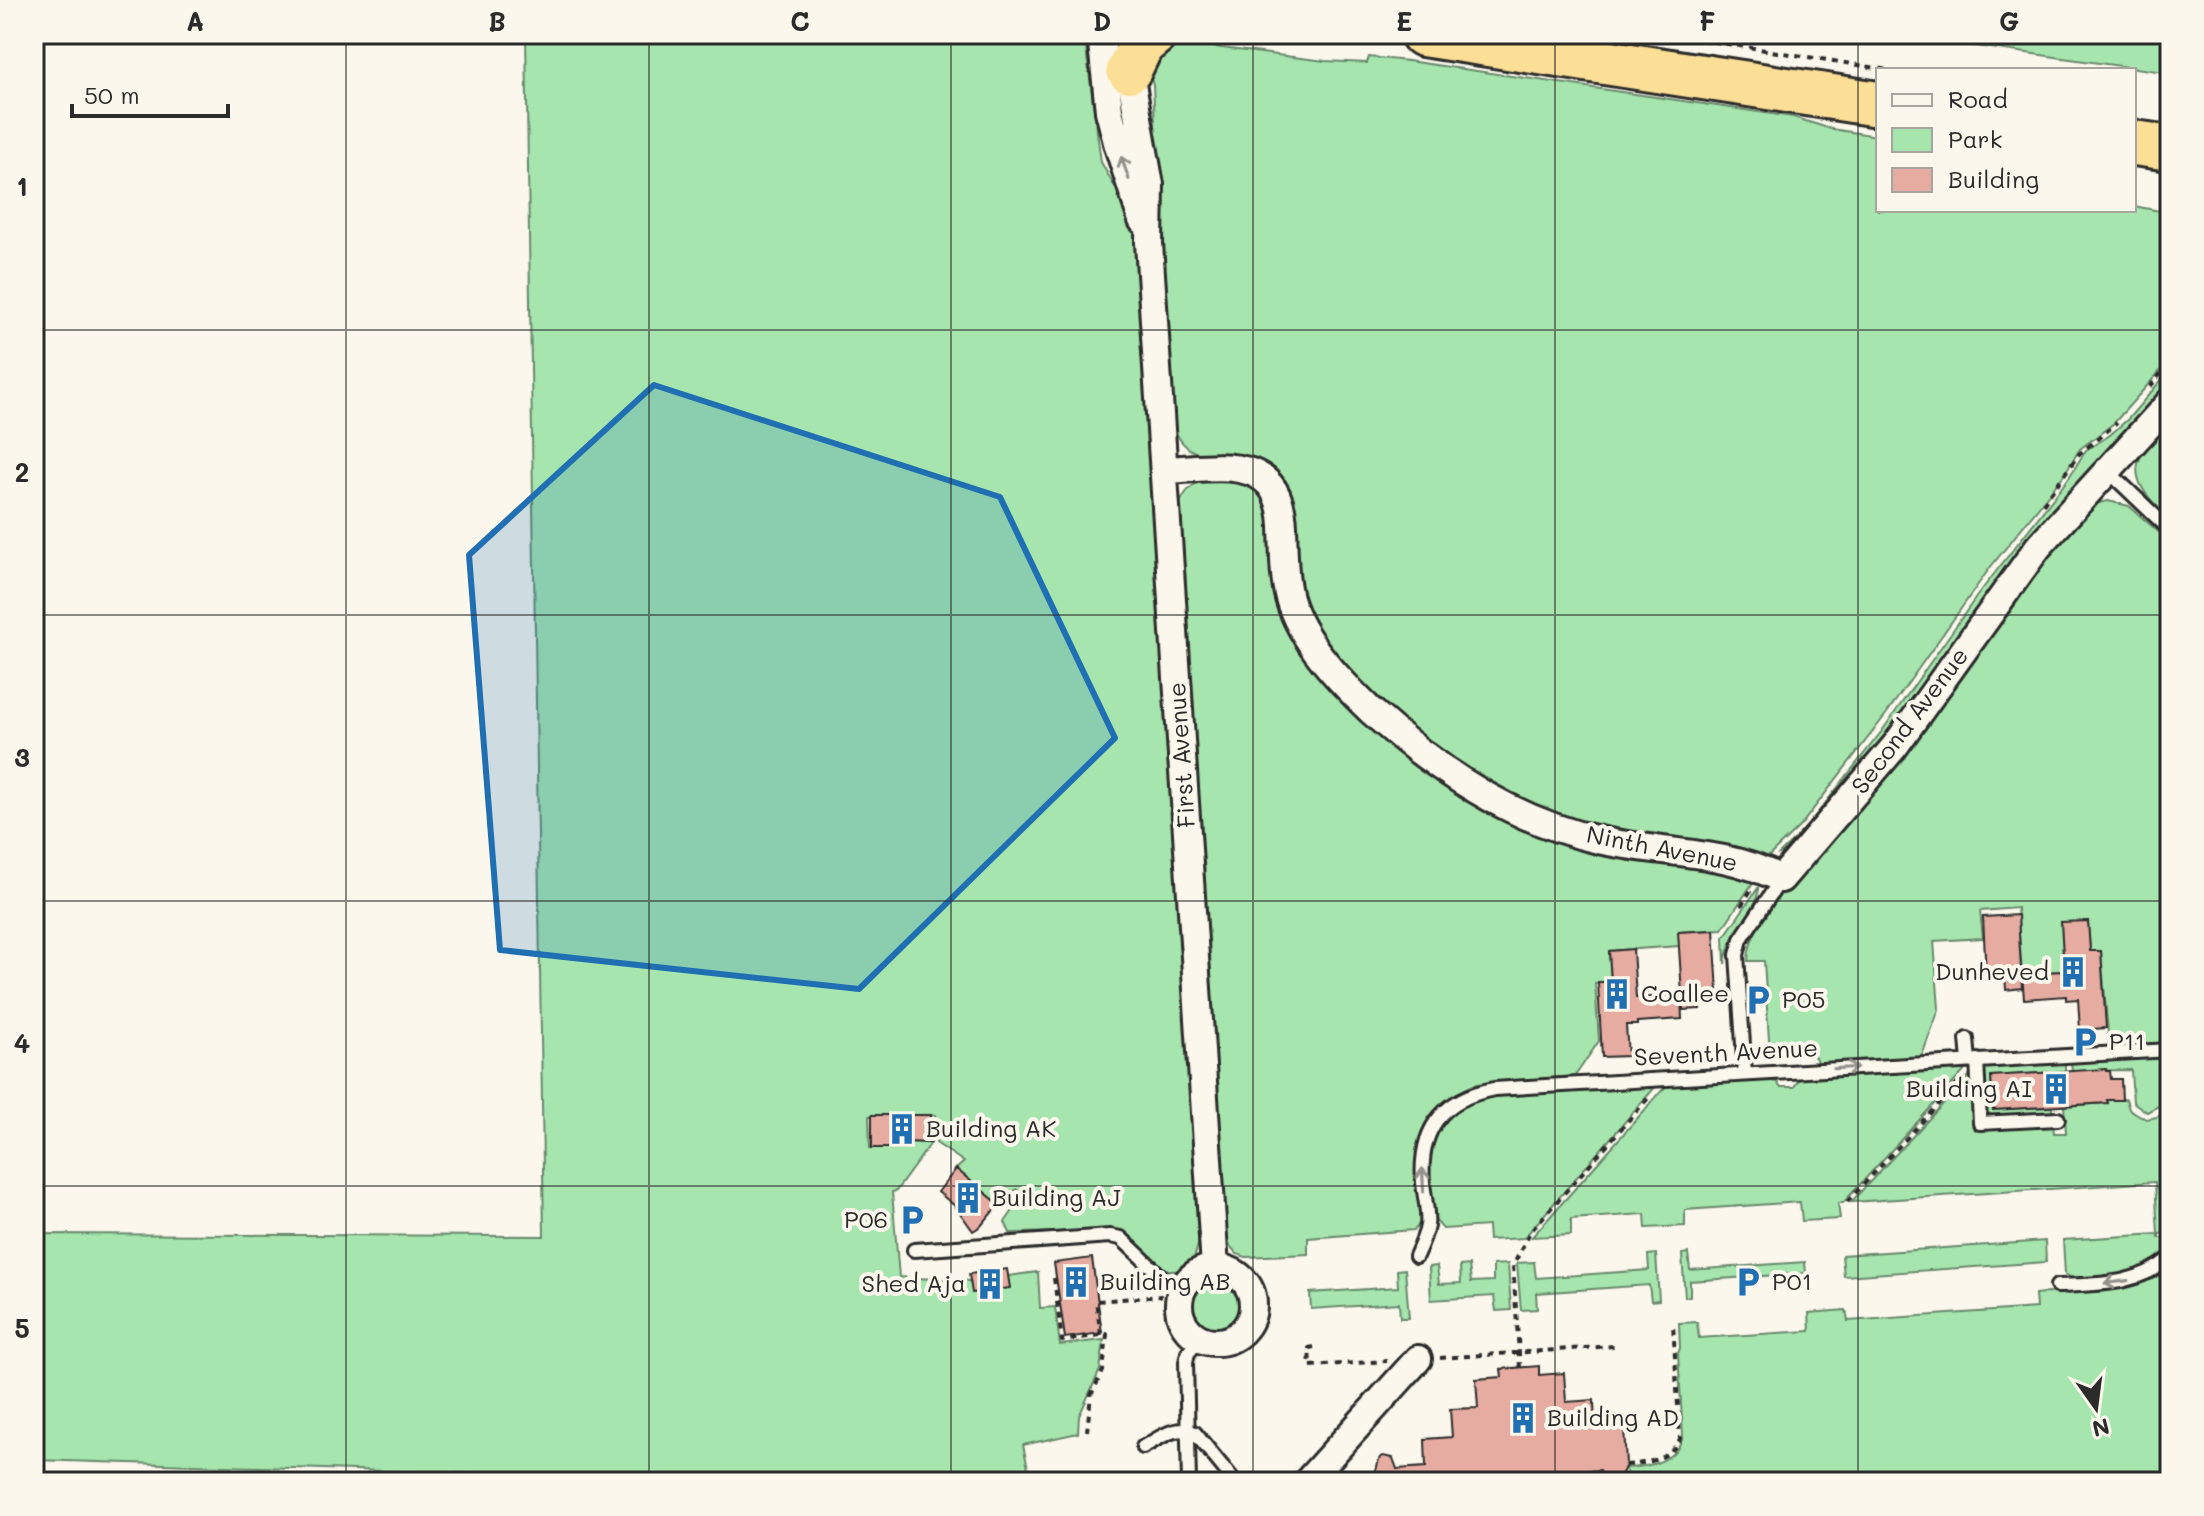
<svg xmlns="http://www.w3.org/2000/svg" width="2204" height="1516" font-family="Mali,sans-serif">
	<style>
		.green { fill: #a6e6ae; stroke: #68886c; stroke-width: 2 }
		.building { fill: #e6aca2; stroke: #2b2b2b; stroke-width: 2 }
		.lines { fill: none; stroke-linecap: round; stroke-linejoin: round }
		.lane-casing { stroke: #2b2b2b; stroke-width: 18 }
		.street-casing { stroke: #2b2b2b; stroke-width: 32 }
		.highway-casing { stroke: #2b2b2b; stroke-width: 50 }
		.path { stroke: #2b2b2b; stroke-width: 4; stroke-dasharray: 6 6; stroke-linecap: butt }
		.lane { stroke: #fbf7ec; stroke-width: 12 }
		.street { stroke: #fbf7ec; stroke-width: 26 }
		.highway { stroke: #fbdf96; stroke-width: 44 }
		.oneway { stroke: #93918c }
		.marked { fill: #1f6fb2; fill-opacity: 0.2; stroke: #1f6fb2; stroke-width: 6; stroke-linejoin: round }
		.grid { fill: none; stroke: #2b2b2b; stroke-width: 2; stroke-opacity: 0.55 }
		.labels { text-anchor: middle; stroke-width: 8; stroke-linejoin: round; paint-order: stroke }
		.street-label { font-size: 24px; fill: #2b2b2b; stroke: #fbf7ec }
		.poi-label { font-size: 24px; fill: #2b2b2b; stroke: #fbf7ec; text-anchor: start }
		.neatline { fill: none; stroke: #2b2b2b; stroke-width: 3 }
		.grid-label { font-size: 26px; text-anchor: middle; font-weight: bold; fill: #2b2b2b }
	</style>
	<rect width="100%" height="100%" fill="#fbf7ec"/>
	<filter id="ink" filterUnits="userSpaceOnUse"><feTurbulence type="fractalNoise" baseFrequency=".0125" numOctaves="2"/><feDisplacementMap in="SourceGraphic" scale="16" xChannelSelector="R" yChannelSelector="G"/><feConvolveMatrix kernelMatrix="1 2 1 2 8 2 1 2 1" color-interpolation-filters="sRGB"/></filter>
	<g filter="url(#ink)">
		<path class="green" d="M526 34H1084L1101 162 1113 184 1128 201 1134 222 1199 1239C1197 1250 1195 1260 1186 1267 1161 1285 1140 1238 1118 1231L1010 1233 1005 1222 1024 1195 1016 1189 1003 1204H999L956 1169 964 1162 936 1143 935 1115 869 1116 870 1148H906V1142L931 1143 896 1191 892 1192 899 1277 970 1281 973 1293 1009 1288 1008 1276 1038 1272 1040 1308 1055 1307 1060 1345 1104 1340 1100 1370 1079 1416 1078 1433 1023 1445 1031 1482H548L547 1476 34 1460V1234L544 1236Z
			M1888 34H2170V71L2164 72Z
			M1181 37 1198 45 1325 61 1367 63 1369 57 1408 61 1793 117 1831 129 1878 136V210H2134V206L2170 213V360L2114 423 2080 449 2063 476 1989 569 1887 713 1801 825 1769 856 1763 857C1684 844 1601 837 1527 805 1478 783 1433 749 1392 714 1360 686 1325 653 1307 613 1302 603 1297 590 1295 579 1292 548 1302 512 1286 484 1252 424 1192 490 1171 420L1153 85 1148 70 1172 38Z
			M2170 370V386L2160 399 1794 851 1779 854 1805 829 1882 731 1977 596 2068 479 2086 450 2110 435 2128 419Z
			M2170 413V520C2120 472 2133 463 2170 413Z
			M1214 477C1238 478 1259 483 1270 506L1282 600 1443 779 1754 881 1722 929 1679 932V946L1609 951 1611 982 1595 983 1599 1041 1575 1076 1476 1084C1419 1107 1415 1146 1419 1201 1420 1212 1423 1223 1414 1230L1308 1238V1254L1246 1257 1237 1254 1224 1239 1177 510C1184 490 1193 482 1214 477Z
			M2108 501 2129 506 2170 542V1043L2109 1045 2101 951H2090L2088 921 2062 923 2064 971 2022 973 2017 908 1980 911 1983 938 1934 941 1939 1009 1921 1058 1819 1064 1807 1045 1774 1048 1770 1056 1764 961H1748C1748 939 1762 921 1774 903L2027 575 2094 504Z
			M1758 888C1759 912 1727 935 1725 964L1724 937Z
			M2170 1055V1100L2147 1112 2133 1102 2131 1070 2072 1071 2071 1062Z
			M2065 1062V1071L1991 1077 1993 1110 2052 1107V1114L1994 1116 1984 1111 1982 1067Z
			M1967 1068 1843 1203H1838L1840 1219 1802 1221 1800 1202 1685 1210V1226L1646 1228 1645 1214 1571 1219V1235L1532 1237 1666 1086 1767 1080 1777 1082 1780 1087H1794L1799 1079 1804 1077Z
			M1971 1074 1975 1129 2053 1125 2054 1133H2066L2064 1106 2107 1103V1100L2126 1099 2129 1109 2146 1119 2157 1117 2170 1109V1233L2159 1234V1238H2170V1250C2139 1278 2111 1276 2072 1278L2065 1274 2063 1240 2158 1234 2155 1182 1851 1202Z
			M1656 1086 1524 1238 1489 1240 1488 1226 1443 1229 1435 1220 1428 1165 1430 1153 1441 1125 1462 1105 1490 1095Z
			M2045 1241 2046 1262 1844 1276 1842 1255Z
			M1688 1253 1690 1270 1805 1262 1806 1273 1690 1281V1296L1685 1297 1682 1254Z
			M1656 1254 1659 1300 1651 1301 1649 1285 1536 1293 1537 1309 1521 1310 1517 1263 1534 1262 1536 1278 1649 1270 1648 1255Z
			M1508 1264 1511 1310 1496 1311 1494 1296 1431 1300 1429 1267 1437 1266 1439 1284 1461 1283 1460 1266 1469 1265 1471 1282 1493 1281V1265Z
			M2170 1265V1482H1627L1626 1468C1650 1467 1675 1462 1683 1436L1678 1354 1680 1348 1679 1323 1697 1322 1699 1338 1810 1331 1809 1313 1846 1310 1848 1321 2036 1308 2035 1294C2082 1291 2132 1295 2170 1265Z
			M1405 1269 1409 1318H1400L1399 1303 1311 1309 1310 1293 1398 1287 1397 1270Z
			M1188 1306a27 27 0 1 1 54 0a27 27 0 1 1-54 0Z"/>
		<path class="building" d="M2018 915 2022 988 2006 990 2005 974 1986 976 1983 917Z
			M2088 921 2090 951H2101L2106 1028 2080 1030 2078 999 2066 1000V996L2024 999 2022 973 2064 971 2061 922Z
			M1714 930 1718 992 1699 993 1700 1009 1683 1010 1678 932Z
			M1633 949 1636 998 1681 995 1682 1019 1637 1022V1025H1626L1628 1056 1602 1057 1598 982H1611L1609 951Z
			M2106 1069V1071H2110L2111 1079H2121L2122 1100H2107L2108 1103 1993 1110 1991 1076Z
			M872 1115H931V1143L906 1142V1148H872Z
			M956 1169 999 1204 981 1226 973 1231 955 1206 938 1192Z
			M1092 1258 1102 1333 1065 1338 1054 1263Z
			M1007 1269 1010 1288 972 1293 969 1274Z
			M1539 1366V1375L1564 1373 1566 1402 1594 1400 1595 1428 1624 1426 1626 1465 1618 1482H1604L1600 1470 1545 1474V1481L1524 1482H1373L1379 1459 1383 1456 1393 1458 1397 1469 1426 1467 1425 1439 1452 1437 1450 1409 1478 1408 1476 1379 1502 1377 1501 1369Z"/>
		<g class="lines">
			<defs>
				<path id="lane" d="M2107 470 2170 530
					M1967 1039 1969 1061
					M1977 1060 1980 1123 2058 1119
					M1745 1074 1737 955 1741 939 1781 879
					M914 1250 1110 1236 1121 1238 1163 1278 1183 1288
					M1416 1256C1420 1247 1425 1236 1427 1226 1429 1213 1424 1196 1423 1182 1419 1129 1442 1099 1494 1089L2170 1050
					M2057 1286C2098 1284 2137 1286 2170 1258
					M1143 1447C1160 1438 1176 1424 1195 1433L1235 1482
					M1189 1482 1186 1362 1188 1353 1200 1339"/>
				<path id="street" d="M1101 34 1109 111 1118 146 1142 220
					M1127 56 1150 185 1149 243 1215 1268
					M1164 470C1217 468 1280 452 1283 526 1284 550 1283 575 1289 598 1301 641 1339 680 1370 710 1435 769 1512 821 1599 840 1660 854 1724 849 1781 879L1895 746 2038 547 2170 402
					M1179 1305a37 37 0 1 1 74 0a37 37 0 1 1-74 0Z
					M1307 1482 1418 1359"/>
				<path id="highway" d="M1423 34 1878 104
					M1129 70 1141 45 1154 34
					M2134 143 2170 148"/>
			</defs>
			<use href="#lane" class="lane-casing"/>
			<use href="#street" class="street-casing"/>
			<use href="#highway" class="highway-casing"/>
			<path class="path" d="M1666 34 1889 70
				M2150 387 2170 362
				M2043 504 2079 454 2117 423
				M1741 906 1751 890
				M1847 1202 1961 1080
				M1054 1278 1062 1341 1107 1334 1103 1371 1091 1395 1087 1431
				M1101 1335 1096 1301 1162 1296
				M1314 1347 1309 1348 1310 1366 1387 1361
				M1440 1358 1614 1346V1343
				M1520 1368 1513 1266 1530 1232 1651 1095
				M1626 1465C1648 1463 1669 1460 1680 1439L1673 1324"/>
			<use href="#lane" class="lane"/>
			<use href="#street" class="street"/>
			<use href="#highway" class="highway"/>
		</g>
		<defs><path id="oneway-shaft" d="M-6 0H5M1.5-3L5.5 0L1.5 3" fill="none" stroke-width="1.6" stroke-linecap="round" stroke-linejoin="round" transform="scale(2)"/></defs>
		<g class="oneway">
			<use href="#oneway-shaft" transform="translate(1125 168) rotate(-109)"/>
			<use href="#oneway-shaft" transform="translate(1846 1068) rotate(-3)"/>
			<use href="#oneway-shaft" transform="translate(1423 1180) rotate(-93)"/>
			<use href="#oneway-shaft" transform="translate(2116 1282) rotate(173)"/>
		</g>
	</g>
	<path class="marked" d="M654 385 1000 497 1115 738 859 989 500 950 469 555Z"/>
	<path class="grid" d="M346 34V1482M649 34V1482M951 34V1482M1253 34V1482M1555 34V1482M1858 34V1482M34 330H2170M34 615H2170M34 901H2170M34 1186H2170"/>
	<defs>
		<symbol id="building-bare" viewBox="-9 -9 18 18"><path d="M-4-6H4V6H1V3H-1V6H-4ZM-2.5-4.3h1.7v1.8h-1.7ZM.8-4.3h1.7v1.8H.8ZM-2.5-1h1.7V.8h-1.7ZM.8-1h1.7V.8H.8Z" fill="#1f6fb2" stroke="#fbf7ec" stroke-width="2.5" paint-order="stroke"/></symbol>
		<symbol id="parking-bare" viewBox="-9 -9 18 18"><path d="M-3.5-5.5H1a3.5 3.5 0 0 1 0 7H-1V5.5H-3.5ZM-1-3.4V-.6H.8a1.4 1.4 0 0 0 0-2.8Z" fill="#1f6fb2" stroke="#fbf7ec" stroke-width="2.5" paint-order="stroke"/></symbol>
	</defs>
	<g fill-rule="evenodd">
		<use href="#building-bare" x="2051" y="950" width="44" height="44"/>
		<use href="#building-bare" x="1595" y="972" width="44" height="44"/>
		<use href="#parking-bare" x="1736" y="978" width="44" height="44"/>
		<use href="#parking-bare" x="2063" y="1020" width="44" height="44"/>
		<use href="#building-bare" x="2034" y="1067" width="44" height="44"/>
		<use href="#building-bare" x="880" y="1107" width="44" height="44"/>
		<use href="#building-bare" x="946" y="1176" width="44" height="44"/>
		<use href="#parking-bare" x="890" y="1198" width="44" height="44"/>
		<use href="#building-bare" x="1054" y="1260" width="44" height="44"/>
		<use href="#parking-bare" x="1726" y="1260" width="44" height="44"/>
		<use href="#building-bare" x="968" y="1262" width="44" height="44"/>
		<use href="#building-bare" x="1501" y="1396" width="44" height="44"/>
	</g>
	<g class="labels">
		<g class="street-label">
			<text transform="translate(1910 721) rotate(-53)" y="8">Second Avenue</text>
			<text transform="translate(1182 755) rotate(-94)" y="8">First Avenue</text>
			<text transform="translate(1662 849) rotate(11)" y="8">Ninth Avenue</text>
			<text transform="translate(1726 1053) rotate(-3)" y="8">Seventh Avenue</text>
		</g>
		<g class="poi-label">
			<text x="2049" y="980" text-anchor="end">Dunheved</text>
			<text x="1641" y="1002">Coallee</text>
			<text x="1782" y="1008">P05</text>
			<text x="2109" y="1050">P11</text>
			<text x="2032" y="1097" text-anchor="end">Building AI</text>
			<text x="926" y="1137">Building AK</text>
			<text x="992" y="1206">Building AJ</text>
			<text x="888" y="1228" text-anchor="end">P06</text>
			<text x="1100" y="1290">Building AB</text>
			<text x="1772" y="1290">P01</text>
			<text x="966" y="1292" text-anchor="end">Shed Aja</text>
			<text x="1547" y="1426">Building AD</text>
		</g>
	</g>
	<rect width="2204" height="1516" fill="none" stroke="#fbf7ec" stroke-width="88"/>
	<rect x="1876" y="68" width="260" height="144" fill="#fbf7ec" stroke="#a8a59f" stroke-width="2"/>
	<rect x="1892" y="94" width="40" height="12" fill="#fbf7ec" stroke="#a8a59f" stroke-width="2"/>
	<text x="1948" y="108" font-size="24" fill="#2b2b2b">Road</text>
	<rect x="1892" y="128" width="40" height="24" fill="#a6e6ae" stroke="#a8a59f" stroke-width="2"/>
	<text x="1948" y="148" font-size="24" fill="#2b2b2b">Park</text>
	<rect x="1892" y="168" width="40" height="24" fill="#e6aca2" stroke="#a8a59f" stroke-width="2"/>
	<text x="1948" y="188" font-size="24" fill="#2b2b2b">Building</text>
	<g transform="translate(2096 1408) rotate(166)" stroke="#fbf7ec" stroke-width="6" paint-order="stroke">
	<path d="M0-6L14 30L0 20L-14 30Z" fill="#2b2b2b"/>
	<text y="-12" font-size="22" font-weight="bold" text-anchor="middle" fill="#2b2b2b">N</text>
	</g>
	<path d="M72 104v12h156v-12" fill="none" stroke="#2b2b2b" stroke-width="4"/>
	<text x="84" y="104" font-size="24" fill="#2b2b2b" stroke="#fbf7ec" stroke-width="6" paint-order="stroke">50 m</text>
	<rect x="44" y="44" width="2116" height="1428" class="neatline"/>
	<g class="grid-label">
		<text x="195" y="31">A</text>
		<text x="497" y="31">B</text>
		<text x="800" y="31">C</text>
		<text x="1102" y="31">D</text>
		<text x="1404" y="31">E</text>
		<text x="1707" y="31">F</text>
		<text x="2009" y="31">G</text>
		<text x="22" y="196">1</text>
		<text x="22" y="482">2</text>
		<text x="22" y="767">3</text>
		<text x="22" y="1053">4</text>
		<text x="22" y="1338">5</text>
	</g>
</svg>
